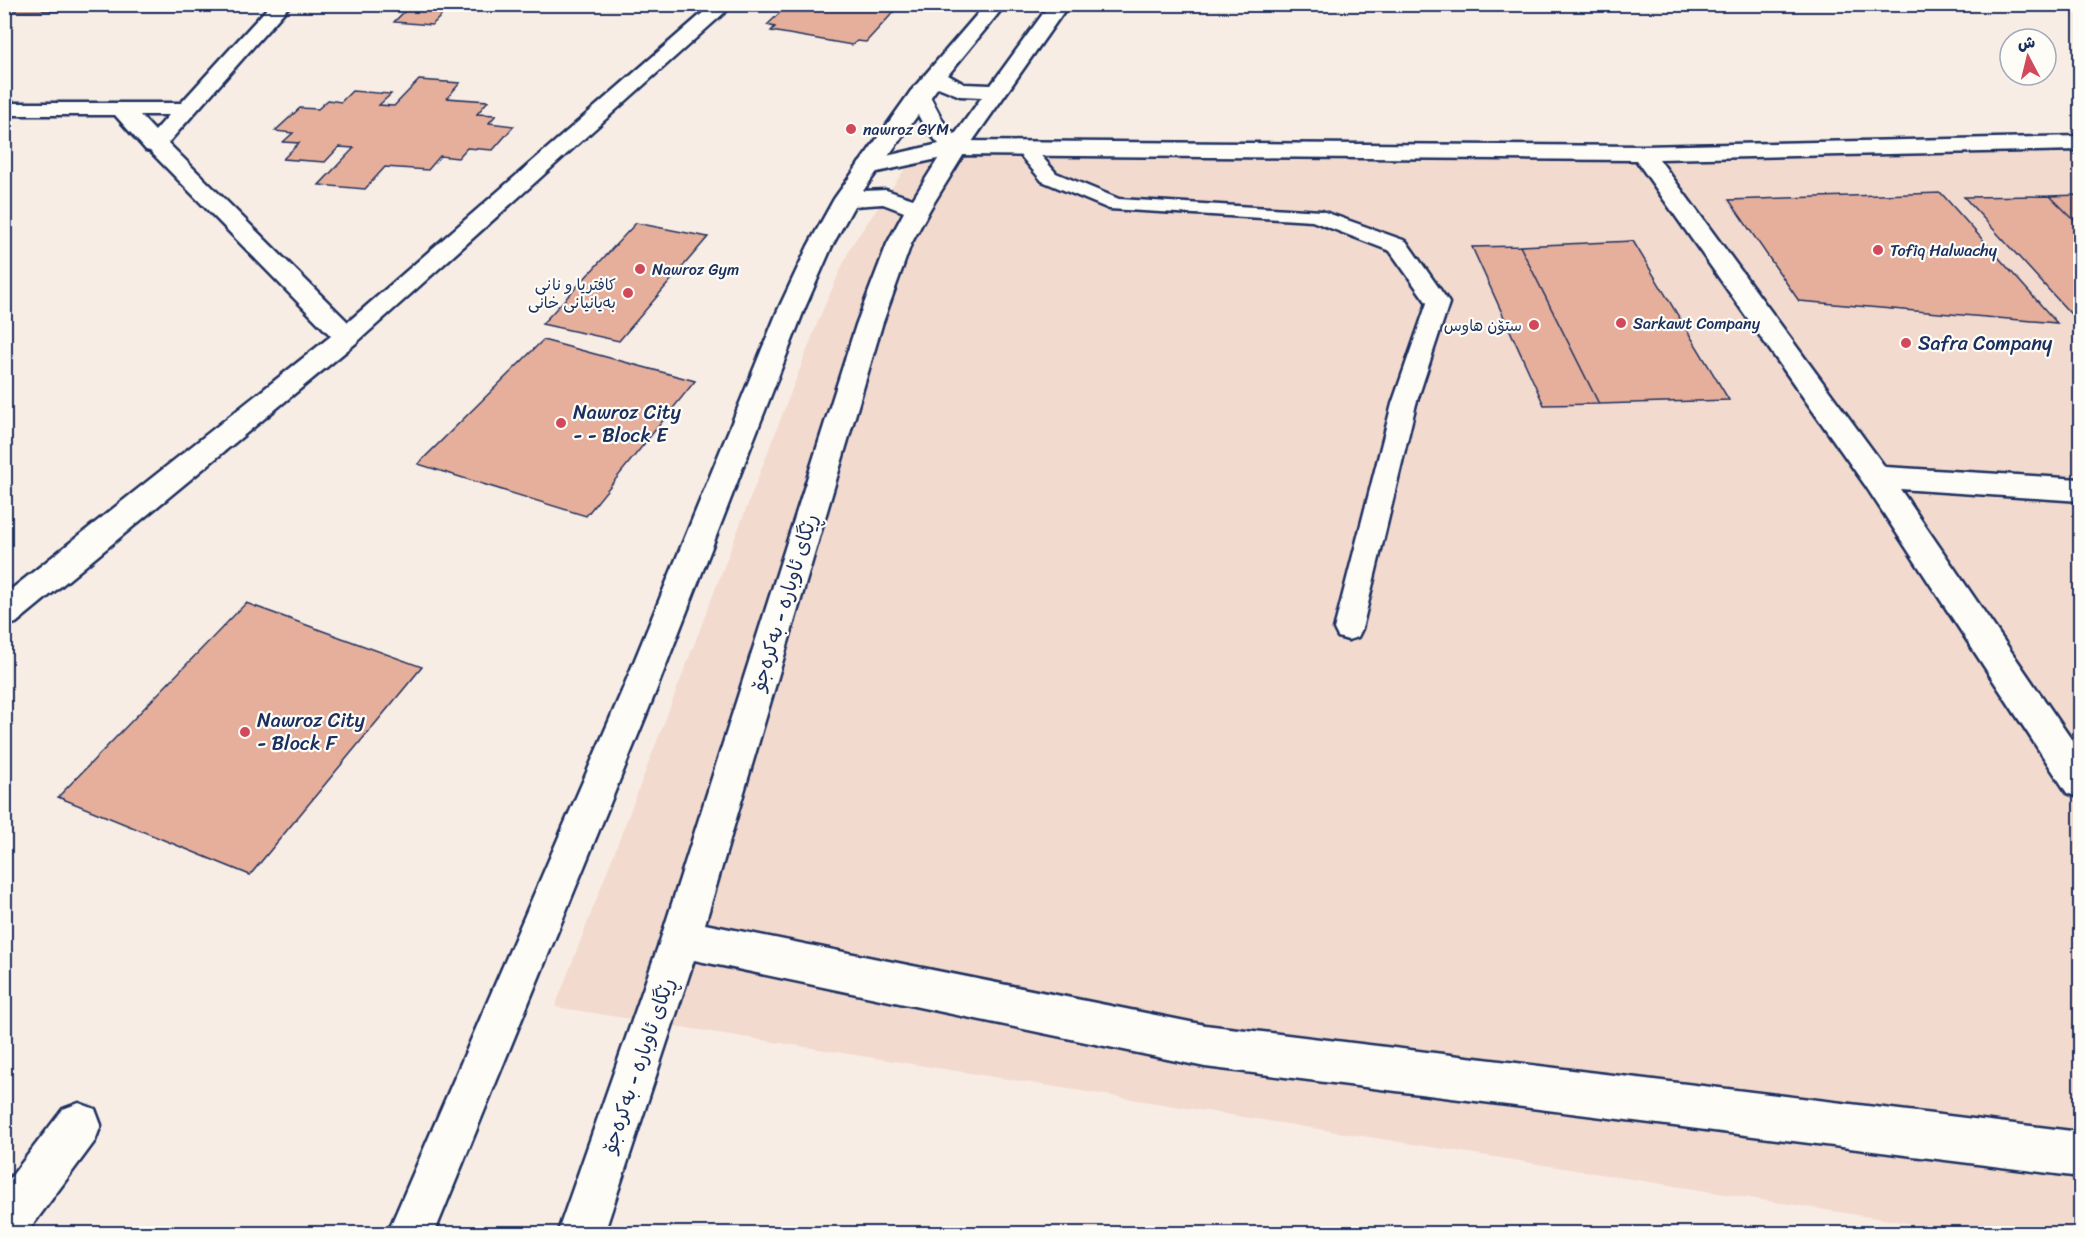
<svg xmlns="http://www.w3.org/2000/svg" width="2085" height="1238" font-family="Sriracha,'Playpen Sans Arabic',sans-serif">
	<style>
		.built { fill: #f3dacf }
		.building { fill: #e6af9c; stroke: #1b2f5e; stroke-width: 1.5 }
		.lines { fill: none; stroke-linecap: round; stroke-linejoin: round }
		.lane-casing { stroke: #1b2f5e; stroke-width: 5 }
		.street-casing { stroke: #1b2f5e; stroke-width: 5 }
		.secondary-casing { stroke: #1b2f5e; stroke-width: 5 }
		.lane { fill: #fdfcf7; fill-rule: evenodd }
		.street { fill: #fdfcf7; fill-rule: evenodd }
		.secondary { fill: #fdfcf7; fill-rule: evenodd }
		.poi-dot { fill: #d1495b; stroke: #fdfcf7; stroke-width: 2 }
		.labels { text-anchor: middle; stroke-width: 4.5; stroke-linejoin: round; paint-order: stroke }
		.far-poi-label { font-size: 16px; fill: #1b2f5e; stroke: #fdfcf7; text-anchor: start }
		.poi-label { font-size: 20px; fill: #1b2f5e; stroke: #fdfcf7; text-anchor: start }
		.street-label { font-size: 20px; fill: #1b2f5e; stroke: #fdfcf7 }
	</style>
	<rect width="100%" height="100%" fill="#f8ede5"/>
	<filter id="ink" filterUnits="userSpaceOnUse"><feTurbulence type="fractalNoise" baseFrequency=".0167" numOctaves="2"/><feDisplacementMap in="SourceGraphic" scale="12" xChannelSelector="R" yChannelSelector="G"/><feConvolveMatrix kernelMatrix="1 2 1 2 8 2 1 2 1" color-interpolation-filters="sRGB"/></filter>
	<g filter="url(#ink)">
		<path class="built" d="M2080 141V1233H1969L555 1007 820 316 851 246 921 146 1523 152Z"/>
		<path class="building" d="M7 4H226L222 10 4 11Z
			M412 4H492L485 11 448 9 432 25 394 22Z
			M789 4H901L866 42 857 41 852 45 771 31 775 27 767 25Z
			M419 80 460 83 447 98 488 101 477 114 496 115 489 123 514 126 493 150 467 148 458 158 440 156 428 170 385 167 365 189 319 185 354 148 339 147 325 162 283 159 299 143 283 142 293 133 275 131 300 108 318 109 328 100 341 102 352 91 391 94 379 105 394 106Z
			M1941 193 2057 323 1799 301 1729 200Z
			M2080 195V226L2050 196Z
			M2050 196 2080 226V324L1964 197Z
			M636 223 708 237 619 341 542 324Z
			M1633 241 1729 400 1599 404 1520 246Z
			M1520 246 1599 404 1544 405 1472 247Z
			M543 340 695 381 586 516 418 464Z
			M246 603 422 667 250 875 58 797Z"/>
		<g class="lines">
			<defs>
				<path id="lane" d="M1024 142 1031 144 1056 173 1119 199 1322 211 1406 241 1446 298 1449 303 1416 404 1362 629 1358 637 1348 640 1338 637 1334 629 1392 404 1427 303 1390 251 1312 221 1109 209 1042 181 1014 148 1017 144Z"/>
				<path id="street" d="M271 4H291L168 143 348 322 713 4H734L356 343 16 623 4 627V595L331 336 150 151 146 150 115 115H4V103H181ZM140 115H169L155 131Z
					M919 90 927 91 945 125 962 141 1643 146 2080 136V150L1659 159 1885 467 2080 479V501L1900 489 2080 752V798L2067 793 1865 485 1636 160 956 155 868 174 860 172 857 167 860 162 939 144 925 128 908 96 911 91Z
					M79 1103 95 1109 101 1125 95 1141 26 1234H4V1186L63 1109Z"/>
				<path id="secondary" d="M986 4H1006L948 75 964 84 991 85 1050 4H1069L967 149 930 209 911 244 882 325 705 924 1205 1025 2080 1132V1177L1205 1067 694 960 604 1234H557L661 938 856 325 887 244 904 212 883 204 854 206 832 246 804 310 656 691 434 1234H387L622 691 778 310 808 246 834 199 911 91ZM938 87 960 96 982 97 945 148 913 199 886 190 863 191Z"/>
			</defs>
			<use href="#lane" class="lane-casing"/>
			<use href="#street" class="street-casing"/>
			<use href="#secondary" class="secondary-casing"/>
			<use href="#lane" class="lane"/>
			<use href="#street" class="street"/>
			<use href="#secondary" class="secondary"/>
		</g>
	</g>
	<g class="poi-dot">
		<circle cx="851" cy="129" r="6"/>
		<circle cx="1878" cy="250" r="6"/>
		<circle cx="640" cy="269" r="6"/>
		<circle cx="628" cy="293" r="6"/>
		<circle cx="1621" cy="323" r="6"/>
		<circle cx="1534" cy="325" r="6"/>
		<circle cx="1906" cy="343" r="6"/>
		<circle cx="561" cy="423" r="6"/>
		<circle cx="245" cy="732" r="6"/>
	</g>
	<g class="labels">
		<g class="far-poi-label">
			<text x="863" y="135">nawroz GYM</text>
			<text x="1890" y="256">Tofiq Halwachy</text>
			<text x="652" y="275">Nawroz Gym</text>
			<text x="616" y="290" text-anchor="end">کافتریا و نانی<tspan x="616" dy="18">بەیانیانی خانی</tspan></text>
			<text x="1633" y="329">Sarkawt Company</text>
			<text x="1522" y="331" text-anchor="end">ستۆن هاوس</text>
		</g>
		<g class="poi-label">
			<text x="1918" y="350">Safra Company</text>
			<text x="573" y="419">Nawroz City<tspan x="573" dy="23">- - Block E</tspan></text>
			<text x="257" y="727">Nawroz City<tspan x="257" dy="23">- Block F</tspan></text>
		</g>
		<g class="street-label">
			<text transform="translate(784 602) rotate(-73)" y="7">ڕێگای ئاوبارە - بەکرەجۆ</text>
			<text transform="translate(638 1065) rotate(-71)" y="7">ڕێگای ئاوبارە - بەکرەجۆ</text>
		</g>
	</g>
	<rect width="2085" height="1238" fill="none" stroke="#fdfcf7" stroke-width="24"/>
	<rect x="12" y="12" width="2061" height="1214" fill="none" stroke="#1b2f5e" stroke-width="2" filter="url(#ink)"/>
	<g transform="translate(2028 57) rotate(353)"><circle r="28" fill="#fdfcf7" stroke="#a3aaba" stroke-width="1.5"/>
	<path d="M0-4.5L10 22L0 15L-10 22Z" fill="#d1495b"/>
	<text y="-9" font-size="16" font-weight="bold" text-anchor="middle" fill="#1b2f5e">ش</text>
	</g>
</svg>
